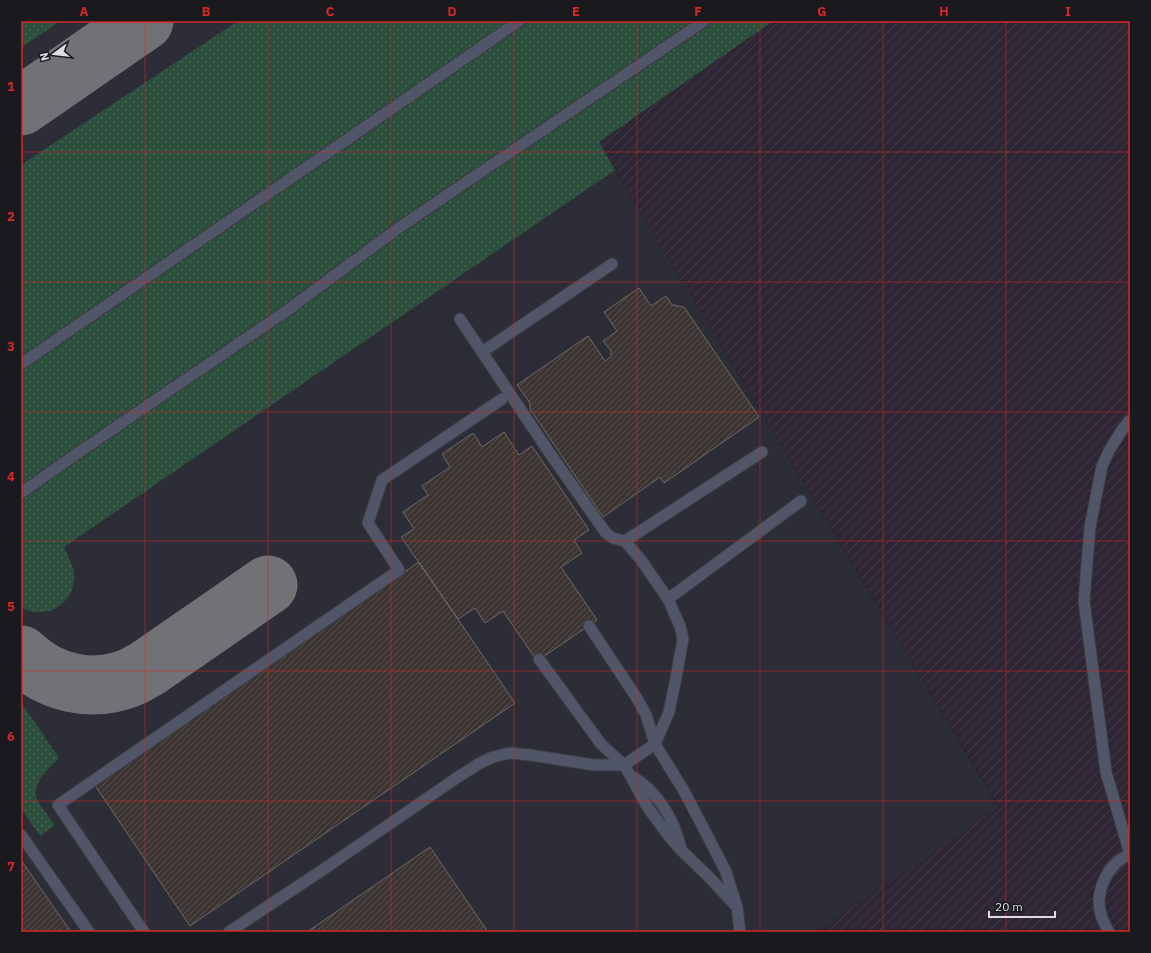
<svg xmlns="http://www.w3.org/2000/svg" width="1151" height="953" font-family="'IBM Plex Sans',sans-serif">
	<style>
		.built { fill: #2c2d37 }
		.industrial { fill: url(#industrial-furrows) }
		.grass { fill: url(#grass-dots) }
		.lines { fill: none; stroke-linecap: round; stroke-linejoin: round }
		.taxiway { stroke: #727276; stroke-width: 59 }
		.building { fill: url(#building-hatch); stroke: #6f6866 }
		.service-casing { stroke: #3c3c42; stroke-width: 13 }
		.minor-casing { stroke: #3c3c42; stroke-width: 13 }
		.service { stroke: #505567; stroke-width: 11 }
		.minor { stroke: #505567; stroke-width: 11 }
		.grid { fill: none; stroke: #d62828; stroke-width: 1; stroke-opacity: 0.55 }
		.neatline { fill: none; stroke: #d62828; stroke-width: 1.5 }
		.grid-label { font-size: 13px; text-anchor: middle; font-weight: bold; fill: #d62828 }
	</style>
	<defs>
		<pattern id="industrial-furrows" width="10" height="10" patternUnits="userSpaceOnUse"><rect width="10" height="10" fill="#2f2635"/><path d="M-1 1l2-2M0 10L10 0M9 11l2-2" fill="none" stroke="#433b48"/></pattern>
		<pattern id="grass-dots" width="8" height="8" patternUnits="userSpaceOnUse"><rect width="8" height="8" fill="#2c4e3d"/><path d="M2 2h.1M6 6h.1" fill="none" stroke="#4a6759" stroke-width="1.8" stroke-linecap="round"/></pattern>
		<pattern id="building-hatch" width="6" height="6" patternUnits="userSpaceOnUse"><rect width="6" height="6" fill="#3b3433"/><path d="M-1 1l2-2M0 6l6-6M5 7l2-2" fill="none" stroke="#575150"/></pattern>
	</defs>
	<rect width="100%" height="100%" fill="#222228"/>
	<path class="built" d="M21 21H773L598 142 999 808 817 932H21Z"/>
	<path class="industrial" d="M773 21H1130V932H817L999 807 598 142Z"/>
	<path class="grass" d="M21 21H60L21 48Z
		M238 21H773L599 142 615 170 64 547C67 555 73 564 74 573 76 598 57 615 33 612 29 611 25 609 21 608V165Z
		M21 702 59 758C50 768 33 781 36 797 37 802 51 820 55 825L40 836 21 809Z"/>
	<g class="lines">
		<path class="taxiway" d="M21 106 144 21
			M21 655C50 683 91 693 129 678 135 676 141 672 148 668L268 585"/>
	</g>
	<path class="building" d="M639 288 651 306 666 296 672 305 684 307 759 417 664 483 660 477 603 517 530 409V403L517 385 588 336 605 361 611 357V351L603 341 617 331 604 312Z
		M504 432 519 455 532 446 589 530 574 540 582 553 561 567 597 620 537 661 503 611 485 623 475 608 458 619 401 537 414 529 403 512 428 495 422 486 450 467 442 454 473 433 482 447Z
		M419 562 515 703 190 926 94 784Z
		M430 847 488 932H307Z
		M21 860 71 932H21Z"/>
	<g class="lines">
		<defs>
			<path id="service" d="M482 352 612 264
				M21 364 519 21
				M1130 420 1122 430 1110 449 1102 466 1090 527 1084 601 1106 772 1130 854
				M21 493 85 448 285 312 400 227 704 21
				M625 541 762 452
				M668 599 801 501
				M589 626 638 700 646 715 655 744 684 791 706 833 726 872 737 907 740 932
				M539 659 601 744 624 765 630 775 648 808 668 835 681 850 712 880 734 904
				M630 775C657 790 675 820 681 849
				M21 835 89 932
				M144 932 58 805 399 570 368 523 382 480 502 399
				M229 932 324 869 458 777 480 763 493 757 510 753 530 755 594 765H624L655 744 669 712 676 678 683 639 680 626 668 599 641 560 625 541 613 538 606 533 551 455 460 319"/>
			<path id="minor" d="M1109 932C1106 927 1104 923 1102 918 1093 893 1107 864 1130 854"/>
		</defs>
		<use href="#service" class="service-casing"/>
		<use href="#minor" class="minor-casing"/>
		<use href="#service" class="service"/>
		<use href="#minor" class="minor"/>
	</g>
	<path class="grid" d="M145 21V932M268 21V932M391 21V932M514 21V932M637 21V932M760 21V932M883 21V932M1006 21V932M21 152H1130M21 282H1130M21 412H1130M21 541H1130M21 671H1130M21 801H1130"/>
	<rect width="1151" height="953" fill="none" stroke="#19191e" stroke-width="44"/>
	<g transform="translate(54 54) rotate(255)" stroke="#19191e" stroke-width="3" paint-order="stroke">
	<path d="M0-3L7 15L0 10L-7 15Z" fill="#dedee2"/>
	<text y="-6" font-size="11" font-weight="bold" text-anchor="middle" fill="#dedee2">N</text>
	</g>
	<path d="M989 911v6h66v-6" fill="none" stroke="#dedee2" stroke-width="2"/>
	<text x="995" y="911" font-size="12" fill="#dedee2" stroke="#19191e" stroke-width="3" paint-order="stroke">20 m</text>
	<rect x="22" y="22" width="1107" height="909" class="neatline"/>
	<g class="grid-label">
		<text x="84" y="16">A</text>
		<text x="206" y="16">B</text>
		<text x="330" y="16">C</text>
		<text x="452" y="16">D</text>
		<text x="576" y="16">E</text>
		<text x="698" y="16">F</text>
		<text x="822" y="16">G</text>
		<text x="944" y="16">H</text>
		<text x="1068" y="16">I</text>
		<text x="11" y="91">1</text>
		<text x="11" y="221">2</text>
		<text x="11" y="351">3</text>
		<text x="11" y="481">4</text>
		<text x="11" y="611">5</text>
		<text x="11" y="741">6</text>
		<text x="11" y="871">7</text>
	</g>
</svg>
